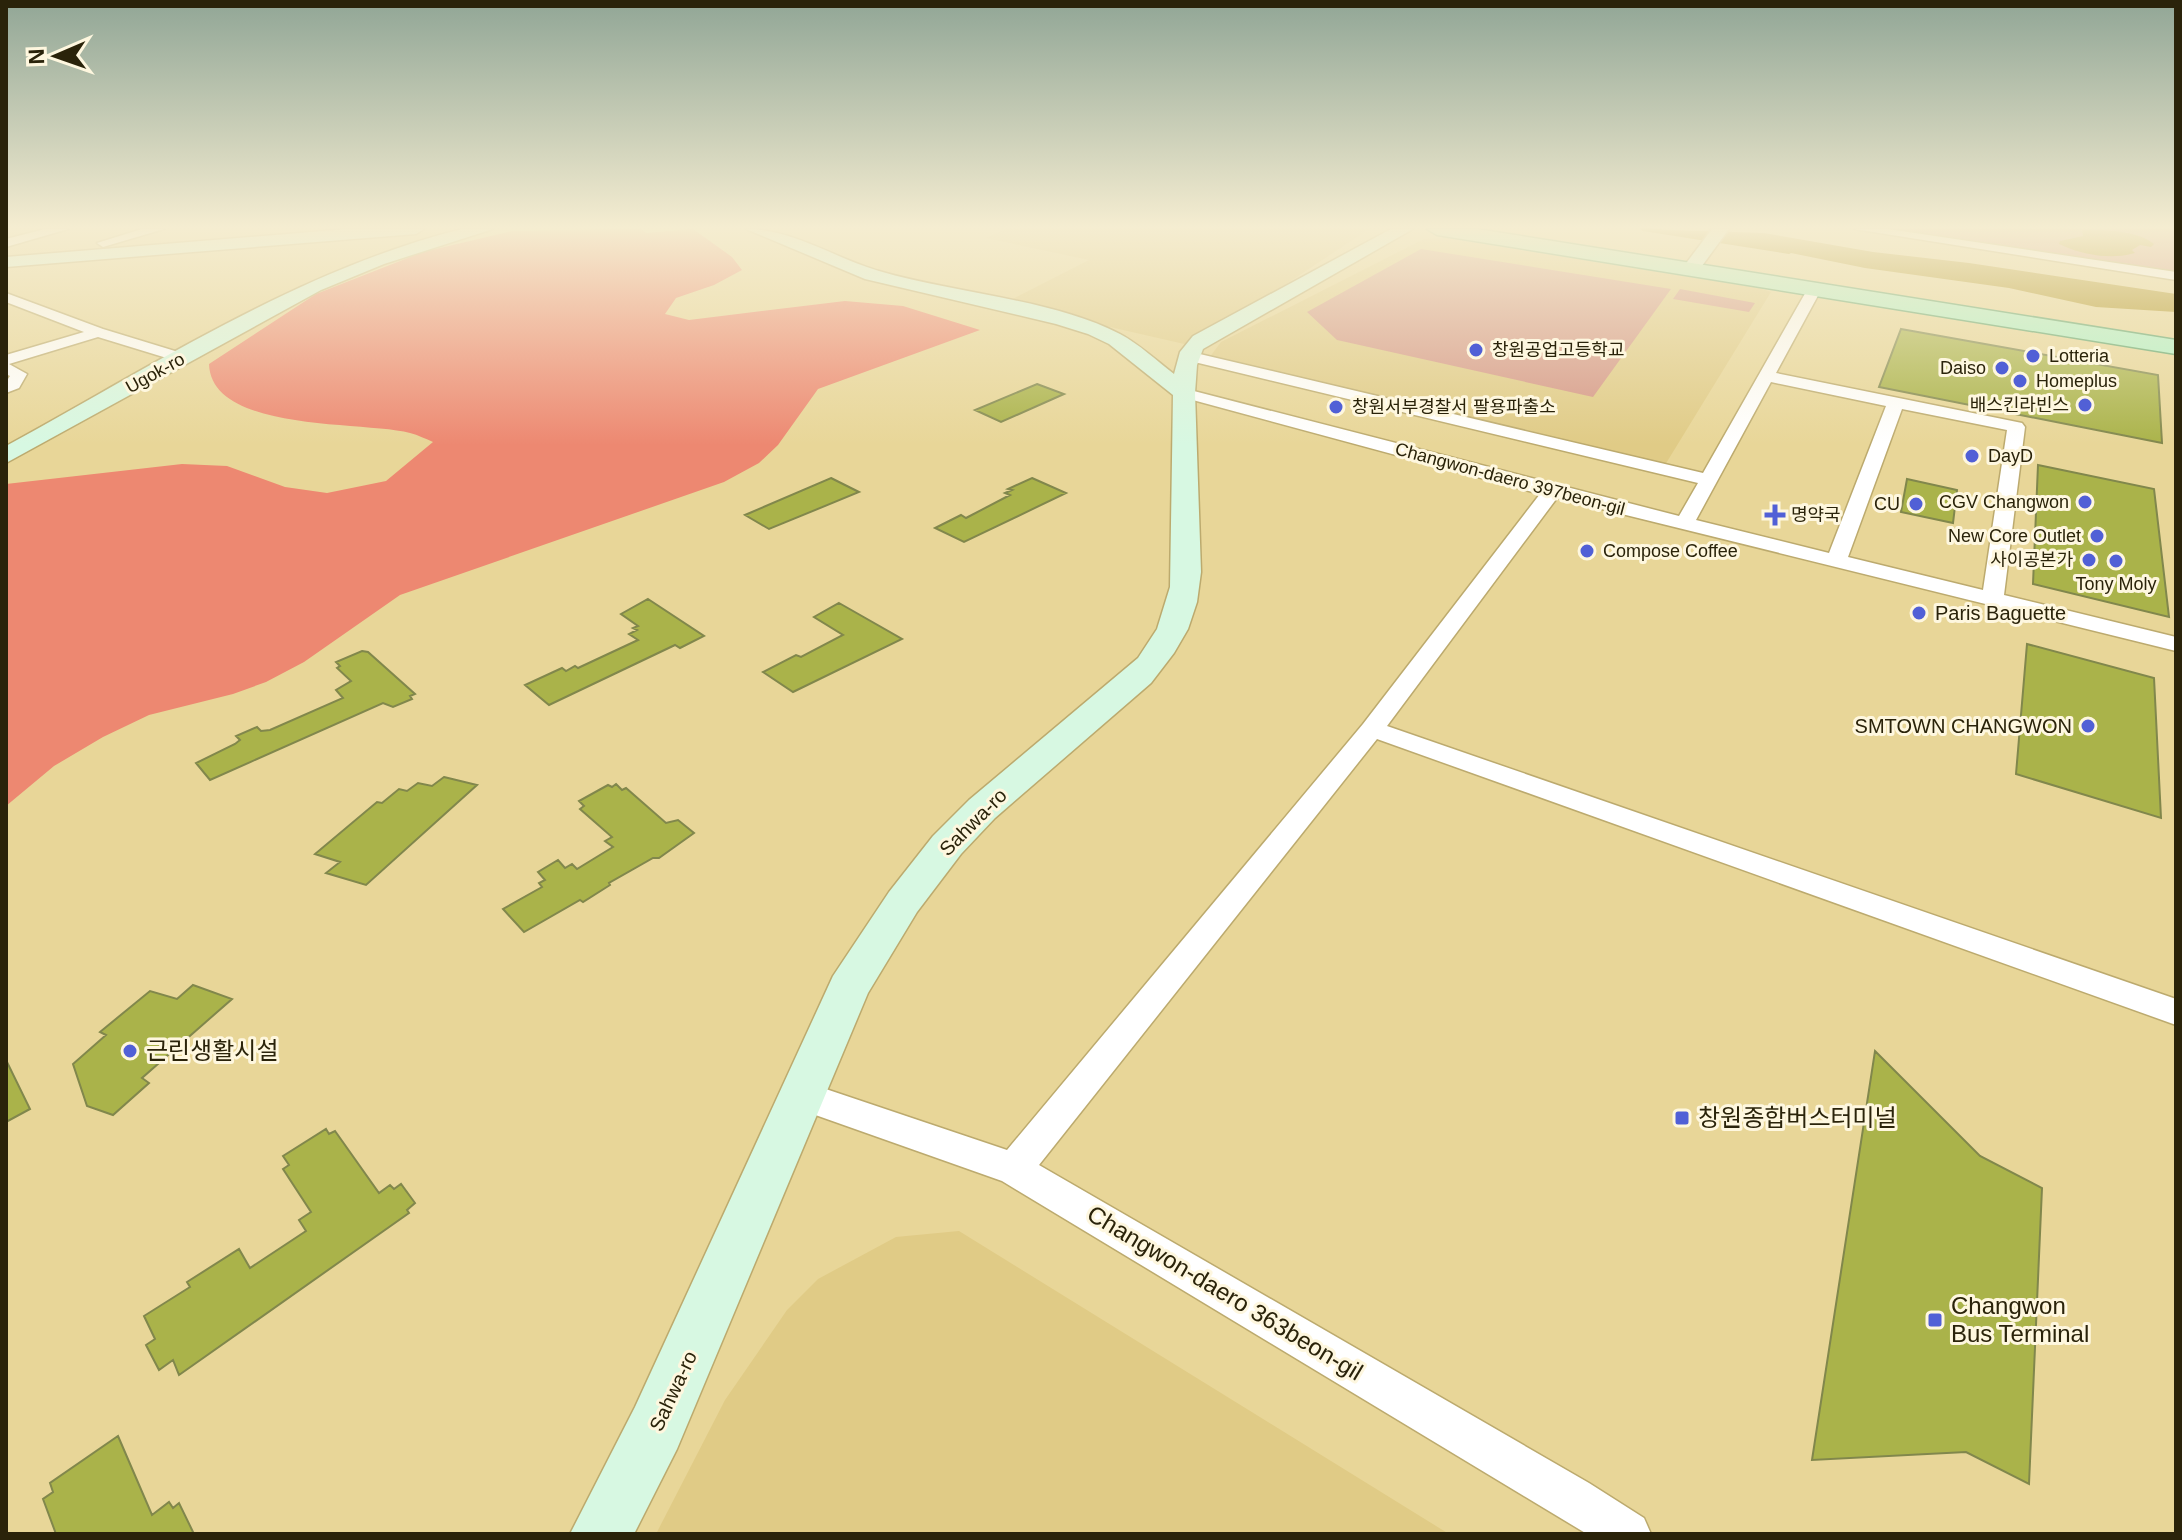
<svg xmlns="http://www.w3.org/2000/svg" width="2182" height="1540" font-family="Helvetica,'Noto Sans KR',sans-serif">
	<style>
		.built { fill: #e0cb86 }
		.green { fill: #d59687 }
		.forest { fill: #ed8871 }
		.water { fill: #ae901b }
		.lines { fill: none; stroke-linecap: round; stroke-linejoin: round }
		.stream { stroke: #ae901b; stroke-width: 4 }
		.building { fill: #aab34a; stroke: #81874c; stroke-width: 2 }
		.street-casing { stroke: #bcaa6e; stroke-width: 3 }
		.secondary-casing { stroke: #bcaa6e; stroke-width: 3 }
		.primary-casing { stroke: #5da46c; stroke-width: 3 }
		.street { fill: #fff; fill-rule: evenodd }
		.secondary { fill: #d7f8e2; fill-rule: evenodd }
		.primary { fill: #aff2c6; fill-rule: evenodd }
		.poi-dot { fill: #5160d6; stroke: #fef7df; stroke-width: 3 }
		.labels { text-anchor: middle; stroke-width: 6; stroke-linejoin: round; paint-order: stroke }
		.far-poi-label { font-size: 18px; fill: #2a230a; stroke: #fef7df; text-anchor: start }
		.far-street-label { font-size: 18px; fill: #2a230a; stroke: #fef7df }
		.poi-label { font-size: 20px; fill: #2a230a; stroke: #fef7df; text-anchor: start }
		.street-label { font-size: 20px; fill: #2a230a; stroke: #fef7df }
		.near-poi-label { font-size: 24px; fill: #2a230a; stroke: #fef7df; text-anchor: start }
		.near-street-label { font-size: 24px; fill: #2a230a; stroke: #fef7df }
	</style>
	<rect width="100%" height="100%" fill="#e8d698"/>
	<path class="built" d="M1006 229H1369L1193 346 1005 303 1089 260 986 238Z
		M1445 238 1759 288 1771 292 1665 465 1209 358 1221 342 1424 239Z
		M959 1231 1449 1534H656L725 1400 787 1310 818 1279 896 1237Z"/>
	<path class="green" d="M1861 229H2176V276Z
		M1421 249 1671 289 1593 397 1337 340 1307 312Z
		M1680 289 1755 303 1749 312 1673 299Z"/>
	<path class="forest" d="M641 229 646 233 693 229 732 257 742 270 714 285 676 298 665 314 689 320 845 301 903 306 980 330 818 389 778 445 759 463 724 482 400 595 304 662 266 682 233 694 149 715 103 737 54 766 6 806V484L182 464 227 466 285 487 327 493 386 481 433 442C426 439 418 435 410 433 365 421 211 433 209 364L316 294 423 252 512 231Z"/>
	<path class="water" d="M1643 229 1764 233 1873 252 1969 263 2176 294V312L2096 307 2009 288 1865 268 1786 252Z
		M2082 230C2102 229 2139 231 2154 244L2151 247 2140 245 2132 250 2135 253C2111 260 2082 255 2059 244L2060 241 2083 236Z"/>
	<g class="lines">
		<path class="stream" d="M1643 229 1789 252"/>
	</g>
	<path class="building" d="M1901 329 2158 375 2162 443 1879 387Z
		M1037 384 1064 394 1001 422 975 410Z
		M2038 465 2154 489 2169 617 2033 584Z
		M831 478 859 492 769 529 745 515Z
		M1032 478 1066 493 964 542 935 528 961 515 966 518 1010 495 1005 493 1012 490 1008 489Z
		M1907 479 1957 490 1953 523 1901 512Z
		M648 599 704 636 680 648 675 645 549 705 525 685 562 668 566 671 575 666 578 668 638 640 629 634 637 630 633 628 638 626 621 614Z
		M839 603 902 639 793 692 763 672 796 655 801 657 843 635 814 617Z
		M2027 644 2154 678 2161 818 2016 774Z
		M362 651 368 652 415 694 410 696 412 699 393 707 383 703 210 780 196 763 235 744 240 740 236 736 257 727 261 731 270 730 343 698 336 690 351 681 337 668 340 666 336 662Z
		M444 777 477 785 366 885 326 873 340 862 315 854 377 802 382 803 399 789 407 791 418 783 432 786Z
		M616 784 622 790 626 788 666 823 678 820 694 833 659 858H653L609 883 610 885 583 902 580 900 524 932 503 909 542 887 539 883 545 880 538 872 558 860 565 868 572 864 577 869 613 847 605 841 612 837 580 809 584 806 579 801 608 785 612 787Z
		M193 985 232 999 142 1078 149 1083 113 1115 87 1106 73 1064 106 1035 100 1032 150 991 177 999Z
		M1875 1051 1980 1156 2042 1188 2029 1484 1966 1452 1812 1460Z
		M6 1060 30 1109 6 1122Z
		M326 1129 329 1134 335 1131 379 1193 390 1185 394 1189 401 1184 415 1203 407 1210 409 1213 179 1375 173 1360 159 1370 146 1345 155 1339 144 1316 190 1287 187 1282 239 1249 250 1268 306 1231 299 1220 311 1212 283 1169 289 1165 283 1156Z
		M118 1436 152 1515 169 1502 173 1508 179 1503 194 1534H56L43 1499 53 1492 50 1483Z"/>
	<g class="lines">
		<defs>
			<path id="street" d="M45 229H68L6 247V239Z
				M142 229H164L103 247 97 243Z
				M1854 229H1888L2176 272V280Z
				M1814 286 1821 290 1776 373 2022 423 2025 427 2004 595 2176 637V651L1557 498 1387 726 2176 999V1025L1377 739 1039 1165 1589 1483 1644 1518 1651 1534H1587L1002 1181 790 1106 785 1096 790 1086 802 1081 1007 1150 1363 724 1540 494 1178 396V390H1190L1679 516 1698 483 1182 359V353L1187 351 1703 473 1807 290ZM1771 382 1886 406 1829 553 1696 520ZM1902 409 2007 430 1983 590 1848 557Z
				M6 293 103 329 188 355 191 358 183 363 98 337 9 364 27 374 19 388 6 393V382L10 376 6 374V355L84 332 6 302Z"/>
			<path id="secondary" d="M347 229H424L416 234 6 267V257Z
				M462 229H493L384 264 321 290 6 463V446C153 366 298 270 462 229Z
				M746 229C793 229 834 258 879 271 953 293 1053 299 1120 334 1139 344 1157 361 1174 374L1180 352 1193 336 1391 229H1413L1203 349 1197 365 1195 393 1201 572 1197 602 1188 629 1174 653 1151 683 995 818 961 854 917 912 868 993 677 1449 634 1534H570L635 1407 833 976 889 892 933 836 969 800 1138 658 1157 629 1170 587 1173 395 1109 344 1088 334 1056 324 865 279Z
				M1712 229H1729L1696 274H1684L1681 270Z"/>
			<path id="primary" d="M1427 229H1477L2176 340V354L1437 235Z"/>
		</defs>
		<use href="#street" class="street-casing"/>
		<use href="#secondary" class="secondary-casing"/>
		<use href="#primary" class="primary-casing"/>
		<use href="#street" class="street"/>
		<use href="#secondary" class="secondary"/>
		<use href="#primary" class="primary"/>
	</g>
	<linearGradient id="sky" x2="0" y2="1"><stop stop-color="#91a696"/><stop offset="0.51" stop-color="#f5edd1"/><stop offset="1" stop-color="#f5edd1" stop-opacity="0"/></linearGradient>
	<rect width="2182" height="445" fill="url(#sky)"/>
	<g class="poi-dot">
		<circle cx="1476" cy="350" r="8"/>
		<circle cx="2033" cy="356" r="8"/>
		<circle cx="2002" cy="368" r="8"/>
		<circle cx="2020" cy="381" r="8"/>
		<circle cx="2085" cy="405" r="8"/>
		<circle cx="1336" cy="407" r="8"/>
		<circle cx="1972" cy="456" r="8"/>
		<circle cx="2085" cy="502" r="8"/>
		<circle cx="1916" cy="504" r="8"/>
		<path d="M1771 503h8v8h8v8h-8v8h-8v-8h-8v-8h8z"/>
		<circle cx="2097" cy="536" r="8"/>
		<circle cx="1587" cy="551" r="8"/>
		<circle cx="2089" cy="560" r="8"/>
		<circle cx="2116" cy="561" r="8"/>
		<circle cx="1919" cy="613" r="8"/>
		<circle cx="2088" cy="726" r="8"/>
		<circle cx="130" cy="1051" r="8"/>
		<rect x="1674" y="1110" width="16" height="16" rx="4"/>
		<rect x="1927" y="1312" width="16" height="16" rx="4"/>
	</g>
	<g class="labels">
		<g class="far-poi-label">
			<text x="1492" y="356">창원공업고등학교</text>
			<text x="2049" y="362">Lotteria</text>
			<text x="1986" y="374" text-anchor="end">Daiso</text>
			<text x="2036" y="387">Homeplus</text>
			<text x="2069" y="411" text-anchor="end">배스킨라빈스</text>
			<text x="1352" y="413">창원서부경찰서 팔용파출소</text>
			<text x="1988" y="462">DayD</text>
			<text x="2069" y="508" text-anchor="end">CGV Changwon</text>
			<text x="1900" y="510" text-anchor="end">CU</text>
			<text x="1791" y="521">명약국</text>
			<text x="2081" y="542" text-anchor="end">New Core Outlet</text>
			<text x="1603" y="557">Compose Coffee</text>
			<text x="2073" y="566" text-anchor="end">사이공본가</text>
			<text x="2116" y="590" text-anchor="middle">Tony Moly</text>
		</g>
		<g class="far-street-label">
			<text transform="translate(155 373) rotate(-29)" y="6">Ugok-ro</text>
			<text transform="translate(1510 479) rotate(15)" y="6">Changwon-daero 397beon-gil</text>
		</g>
		<g class="poi-label">
			<text x="1935" y="620">Paris Baguette</text>
			<text x="2072" y="733" text-anchor="end">SMTOWN CHANGWON</text>
		</g>
		<g class="street-label">
			<text transform="translate(973 822) rotate(-45)" y="7">Sahwa-ro</text>
			<text transform="translate(673 1391) rotate(-65)" y="7">Sahwa-ro</text>
		</g>
		<g class="near-poi-label">
			<text x="146" y="1059">근린생활시설</text>
			<text x="1698" y="1126">창원종합버스터미널</text>
			<text x="1951" y="1314">Changwon<tspan x="1951" dy="28">Bus Terminal</tspan></text>
		</g>
		<g class="near-street-label">
			<text transform="translate(1225 1293) rotate(31)" y="8">Changwon-daero 363beon-gil</text>
		</g>
	</g>
	<rect width="2182" height="1540" fill="none" stroke="#2a230a" stroke-width="16"/>
	<g transform="translate(56 56) rotate(268)" stroke="#fef7df" stroke-width="6" paint-order="stroke">
	<path d="M0-6L14 30L0 20L-14 30Z" fill="#2a230a"/>
	<text y="-12" font-size="22" font-weight="bold" text-anchor="middle" fill="#2a230a">N</text>
	</g>
</svg>
